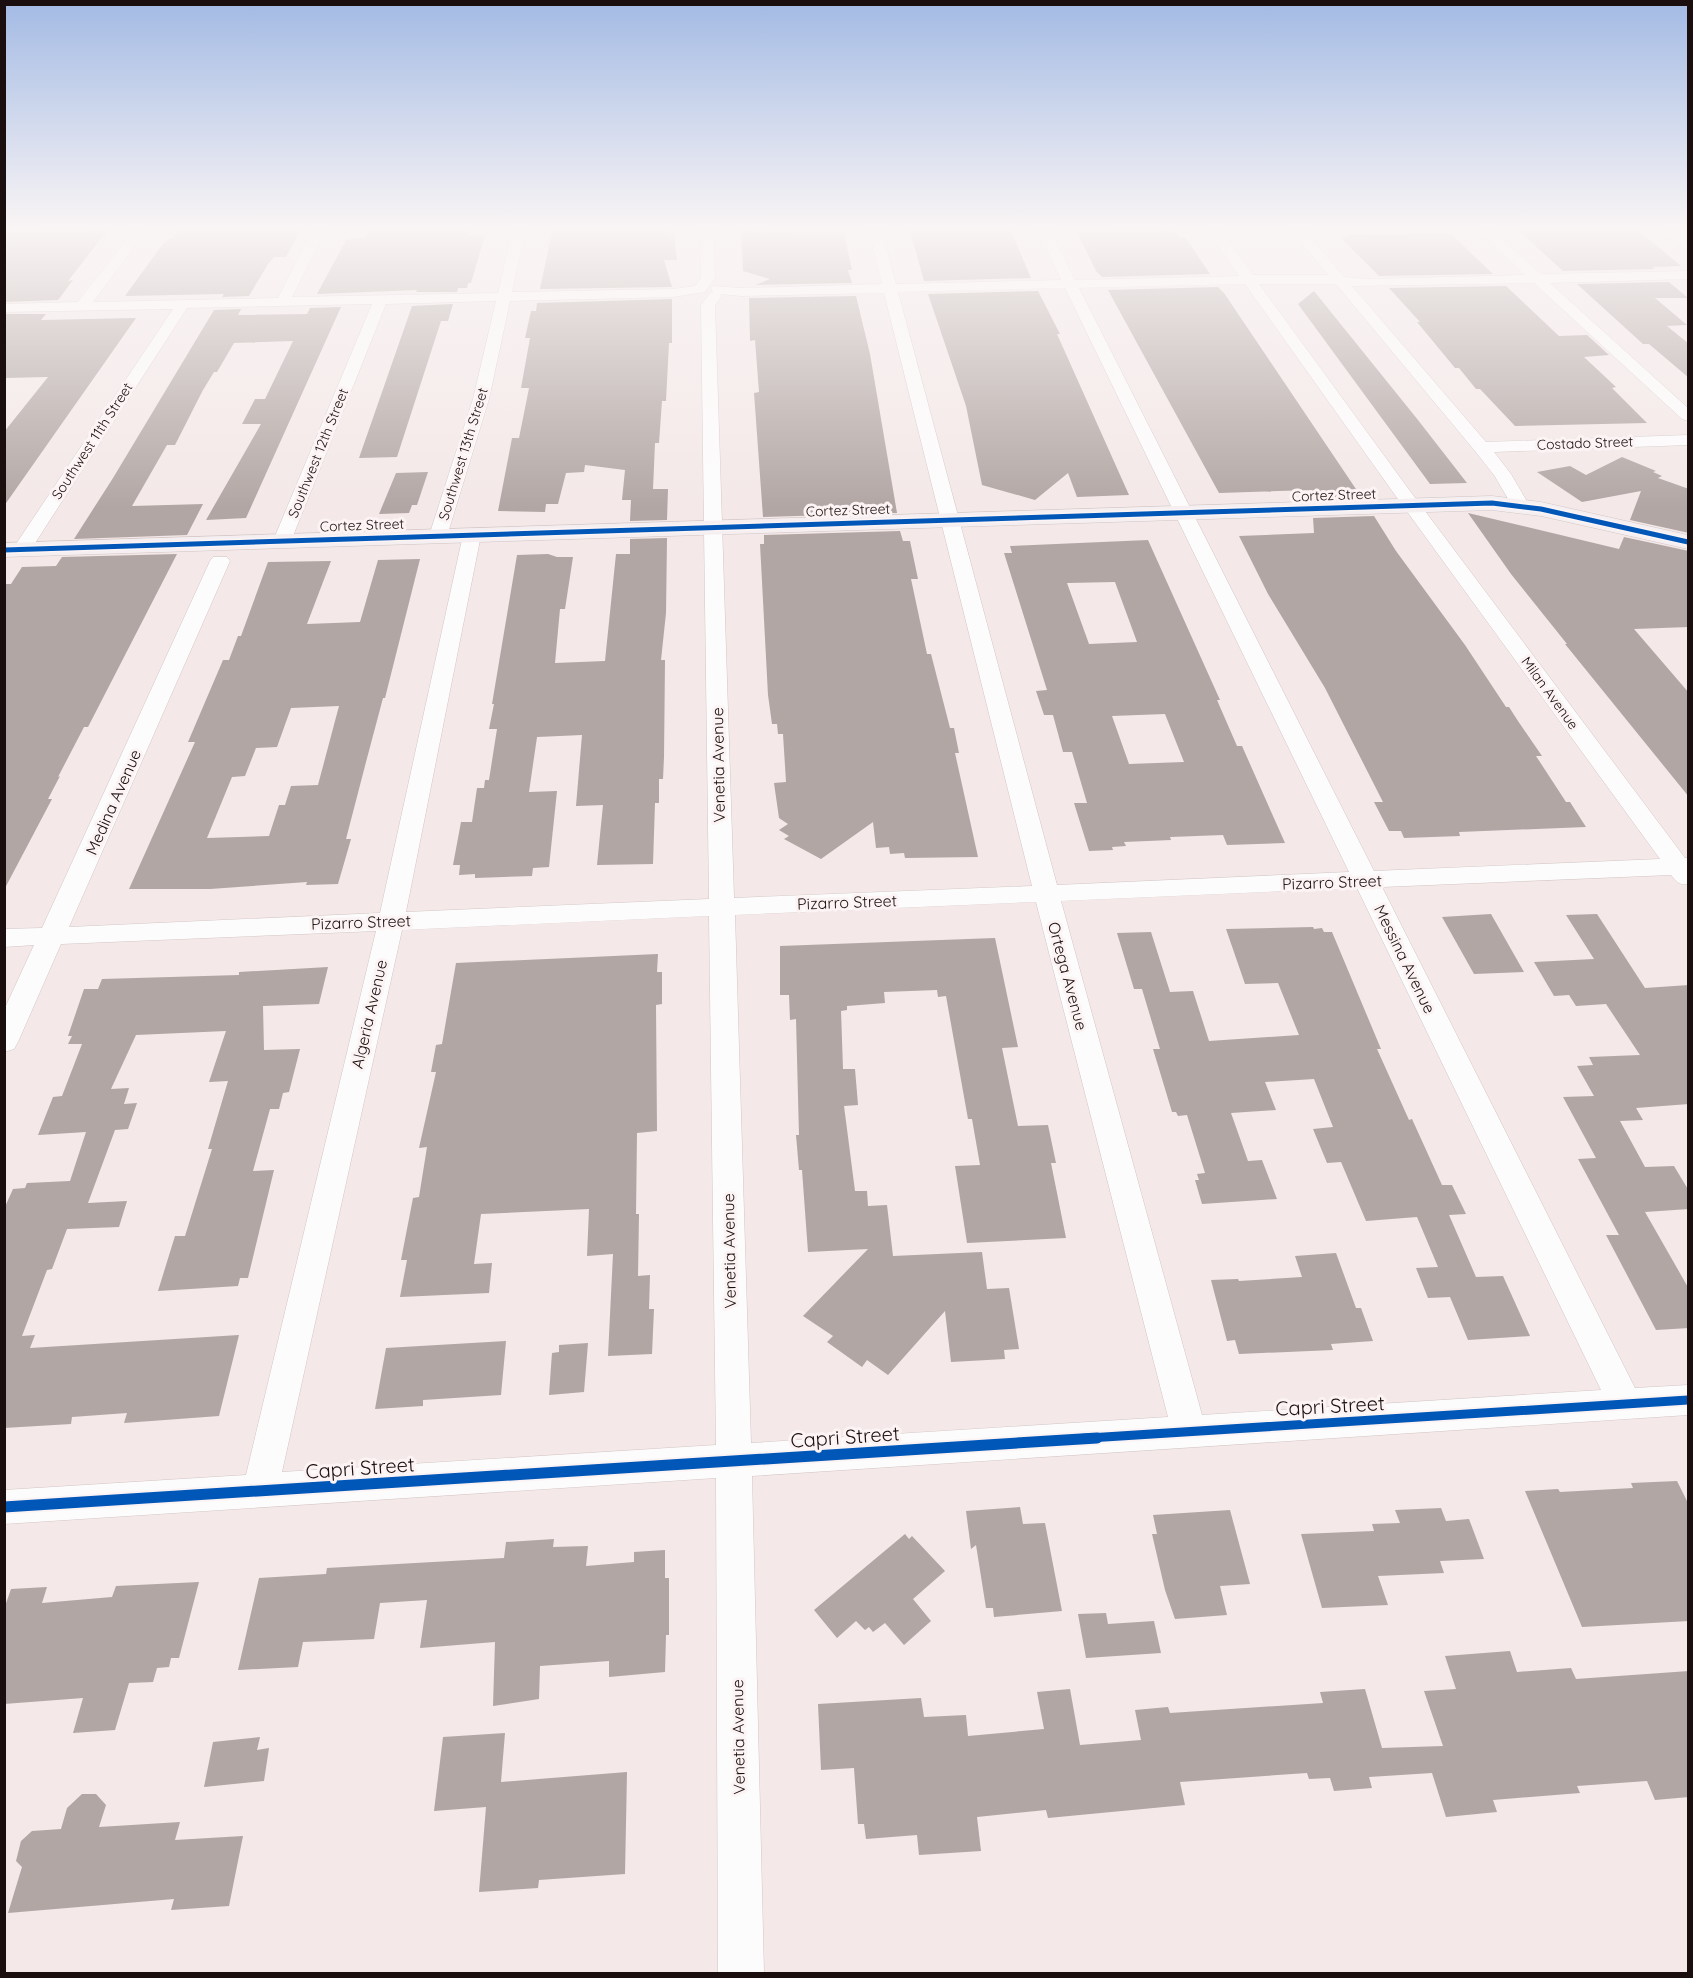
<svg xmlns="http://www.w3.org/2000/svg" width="1693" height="1978" font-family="Quicksand,sans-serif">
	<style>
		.building { fill: #b1a6a3; fill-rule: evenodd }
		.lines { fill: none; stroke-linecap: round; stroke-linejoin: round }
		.street-casing { stroke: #d2c6c5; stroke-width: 1 }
		.secondary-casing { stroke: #d2c6c5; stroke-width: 1 }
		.street { fill: #fdfcfc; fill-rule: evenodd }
		.secondary { fill: #f5eff1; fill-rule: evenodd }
		.cycleway-far2-casing { stroke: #fcf4f4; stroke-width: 8 }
		.cycleway-far1-casing { stroke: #fcf4f4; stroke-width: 13 }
		.cycleway-casing { stroke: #fcf4f4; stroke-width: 15 }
		.cycleway-far2 { stroke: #0057b8; stroke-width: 5 }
		.cycleway-far1 { stroke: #0057b8; stroke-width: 9 }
		.cycleway { stroke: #0057b8; stroke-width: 11 }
		.labels { text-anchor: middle; stroke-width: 6; stroke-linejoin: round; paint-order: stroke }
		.far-street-label { font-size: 14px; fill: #1b0e0e; stroke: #fcf4f4 }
		.street-label { font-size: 16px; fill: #1b0e0e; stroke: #fcf4f4 }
		.near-street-label { font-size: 20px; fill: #1b0e0e; stroke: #fcf4f4 }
	</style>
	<rect width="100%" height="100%" fill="#f4e8e8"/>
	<path class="building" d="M107 231 68 281 73 280 58 300 4 302V232Z
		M177 231H300L286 257H274L268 264 249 296 222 297 224 294 125 296 162 245 170 238H173Z
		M368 231H470L468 236 485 235 471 283H468L467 288H458L457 292H416L417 290 317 294 346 240 366 237Z
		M552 231H669V234H674L677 260H664L672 287 540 289Z
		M741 231 844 233 852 270H848L852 283 755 285 770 279 743 271Z
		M910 231H1011L1031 278 924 281Z
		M1172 231 1176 232 1179 237H1185L1210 274 1102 277 1096 271 1077 232Z
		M1519 231H1639L1681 266 1652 267 1655 269 1563 271Z
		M1443 233 1451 234 1493 274 1379 276 1341 238 1348 237 1345 235Z
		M1669 282 1688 298H1655L1687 325 1667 326 1689 344V378L1649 344H1643L1577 284Z
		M1506 286 1559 336 1587 335 1609 355 1584 357 1616 387 1612 388 1647 423 1515 426 1480 389H1476L1459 368H1455L1417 322H1420L1389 288Z
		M1218 287 1224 293 1362 498 1313 499 1312 490 1219 493 1108 290Z
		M1038 291 1060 334H1057L1129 495 1077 497 1068 473 1035 500 982 485 966 406 928 294Z
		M1314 291 1418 420 1467 483 1430 484 1298 304Z
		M856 296 870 354 897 513 763 517 754 393 759 392 755 340 750 341 749 298Z
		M672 299V343H669L666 401H662L659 443H655L653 489H668L667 520 630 521 631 500H622L625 470 585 465 584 472 566 473 558 504H546L545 512 498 511 512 438H519L529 388H521L530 338H525L531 311H536L537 303Z
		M453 304 448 321H441L397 457 359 458 412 306Z
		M341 307 246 518 206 520 261 424H242L255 399H265L293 341 234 343 217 372H214L203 390 175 445H167L132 506 203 504 187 535 74 539 113 478 214 310 241 309 238 315 307 314 310 308Z
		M4 314H46L41 320 136 318 4 506V432L48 377 4 378Z
		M1622 457 1656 471 1653 472 1662 476 1658 478 1689 489V533L1630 520 1641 491 1582 502 1537 472 1570 466 1586 475Z
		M428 472 417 505H412L409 513 379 514 396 473Z
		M1468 513 1619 549 1624 537 1689 551V627L1634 629 1689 693V797L1565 644H1567L1511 574Z
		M1374 516 1396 551 1465 645 1506 707H1509L1518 721 1542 756H1536L1566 802H1570L1586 827 1459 832 1460 836 1404 838 1401 831H1389L1374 802H1383L1325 688 1268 594 1239 536 1314 533 1313 518Z
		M900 531 903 541H910L918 579H911L927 654H931L950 728H954L959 753H955L978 857 905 858 904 853 890 854 889 847 876 848 873 822 821 859 784 839 789 836 779 830 788 824 779 818 774 783 786 782 783 734H778L777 724H772L768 695 760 544H764V535Z
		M667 538 666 613 661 660H665L664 757 663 779H659V803H655L653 864 597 865 603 805 576 806 582 735 537 737 529 792 557 791 549 867 533 868 532 876 475 878V874L459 875 460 865H453L461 822H472L477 788H484L485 780H489L497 729H489L494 704H492L517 555 548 554 557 557H573L565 609H560L555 663 605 661 616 554H630V539Z
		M1148 540 1220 700H1217L1237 746H1242L1285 843 1227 845 1223 835 1170 837 1171 840 1124 842 1126 846 1112 847 1113 850 1089 851 1074 803H1087L1072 752H1063L1053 715H1044L1036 691 1047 690 1004 553H1012L1010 546ZM1115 582 1137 642 1089 644 1067 583ZM1165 714 1184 762 1129 764 1112 716Z
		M177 554 88 727H84L58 777 60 776 48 799H52L4 890V584H11L22 567 56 566 62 557Z
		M420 559 385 698H383L366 762 346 839H351L338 884 306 885 307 882 210 889H129L195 742H188L223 660H229L238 636H241L268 562 331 561 307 624 360 622 378 560ZM339 706 318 785 291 786 285 805H279L269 836 207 838 232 777 245 776 256 748 277 747 291 708Z
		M1491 914 1524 972 1474 974 1442 917Z
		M1597 914 1645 988 1689 985V1104L1636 1108 1643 1120 1620 1121 1645 1167 1674 1166 1689 1191V1209L1645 1212 1689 1289V1328L1656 1330 1606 1235H1619L1578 1159 1596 1158 1563 1097 1594 1096 1577 1066 1593 1065 1589 1057 1640 1055 1606 1004 1576 1006 1569 995 1554 996 1534 962 1594 959 1566 915Z
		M1313 927 1314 929 1322 928 1324 932H1332L1381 1049H1377L1409 1120 1412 1119 1442 1185H1452L1466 1214 1449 1215 1476 1277 1503 1276 1530 1336 1468 1340 1450 1297 1428 1298 1416 1268 1438 1267 1417 1217 1366 1221 1341 1162 1327 1163 1313 1129 1333 1127 1314 1079 1265 1082 1276 1110 1231 1113 1248 1161 1262 1160 1277 1199 1202 1204 1195 1180H1199L1197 1174 1205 1173 1187 1115 1178 1116 1176 1112H1172L1153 1049H1160L1142 989H1134L1117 933 1151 932 1170 992 1193 991 1209 1041 1299 1035 1278 983 1245 984 1226 929Z
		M995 938 1018 1047 1002 1048 1018 1126 1048 1125 1056 1163H1051L1066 1238 967 1243 955 1166 980 1165 972 1119H968L946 996 938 997 937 990 884 992 885 1003 847 1006V1010L841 1011 843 1069H855L858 1105 844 1106 855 1191H867L868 1206 887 1205 893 1256 982 1252 987 1289 1009 1288 1019 1349 1004 1350 1005 1359 951 1362 945 1311 888 1375 867 1360 862 1367 827 1342 833 1336 803 1316 868 1249 808 1252 802 1170H799L796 1135H799L796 1019 790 1020 789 995H780V946Z
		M658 954 657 972H662V1004L656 1005 657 1131 637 1133 636 1214H639L638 1276 650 1275 649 1309H654L652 1354 608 1356 613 1254 587 1256 589 1209 481 1214 474 1264 492 1263 489 1293 400 1297 407 1260H401L413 1198 419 1197 427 1147 419 1148 436 1072H431L436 1045 442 1044 456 963Z
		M328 967 319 1004 263 1006 264 1050 300 1049 289 1092 283 1093 279 1109H270L253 1171 274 1170 248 1278H240L238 1286 158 1291 175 1236H185L212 1149H208L228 1081 209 1082 226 1031 136 1035 111 1089 129 1088 124 1104 137 1103 128 1129 115 1130 88 1203 127 1201 119 1227 67 1229 52 1269 47 1270 22 1336 35 1335 30 1348 239 1335 219 1416 124 1423 127 1413 72 1417 71 1424 4 1428V1209L13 1189 25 1188 27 1183 70 1181 86 1132 38 1135 53 1097 62 1096 82 1044H68L72 1036H68L84 989H98L102 979 239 975V972Z
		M1336 1253 1356 1308H1361L1373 1341 1331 1344 1333 1350 1239 1354 1235 1340 1227 1341 1211 1280 1238 1279 1239 1281 1302 1277 1295 1256Z
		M506 1341 501 1395 423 1400V1406L375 1409 386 1348Z
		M588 1343 584 1392 549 1395 552 1353 559 1352V1345Z
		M1677 1481 1689 1505V1621L1582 1627 1525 1491 1558 1489 1560 1492 1633 1488 1631 1483Z
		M1020 1507 1023 1524 1045 1523 1062 1611 994 1617 993 1608H986L976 1545 971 1549 966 1511Z
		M1441 1508 1446 1521 1469 1519 1484 1559 1440 1561 1444 1573 1378 1576 1388 1605 1322 1608 1301 1534 1374 1531 1372 1524 1400 1523 1395 1510Z
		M1230 1510 1250 1584 1220 1586 1227 1615 1175 1619 1165 1590 1152 1534H1157L1153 1515Z
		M905 1534 909 1539 912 1536 945 1571 913 1599 931 1621 904 1645 885 1623 873 1632 869 1627 865 1630 856 1621 837 1638 814 1610Z
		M554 1539 553 1547 588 1546 586 1566 634 1562V1552L665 1550V1578H669V1635H666L665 1672 609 1677V1661L540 1666 539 1699 493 1706 495 1642 420 1648 427 1600 380 1603 374 1639 303 1642 298 1667 238 1670 259 1578 326 1574 327 1568 504 1558 506 1542Z
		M199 1582 179 1658H171L169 1667 157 1668 153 1682 129 1683 115 1730 73 1733 83 1698 4 1704V1609L11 1589 47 1587 42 1603 112 1597 116 1586Z
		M1106 1613 1108 1624 1154 1621 1161 1653 1086 1658 1078 1614Z
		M1510 1651 1517 1672 1571 1668 1576 1679 1689 1671V1797L1655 1800 1647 1781 1577 1786 1580 1793 1493 1800 1497 1812 1446 1817 1432 1773 1369 1777 1372 1788 1334 1791 1330 1778 1309 1779 1307 1773 1180 1782 1185 1805 1048 1818 1046 1810 977 1817 981 1851 919 1855 917 1835 866 1839 864 1824H858L854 1768 821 1770 818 1704 921 1698 924 1717 966 1715 968 1736 1044 1729 1037 1692 1070 1689 1080 1745 1141 1740 1135 1710 1168 1707 1170 1713 1323 1703 1320 1692 1365 1689 1382 1748 1443 1746 1424 1691 1456 1689 1445 1656Z
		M505 1733 501 1782 627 1772 625 1874 539 1880 538 1888 479 1892 486 1807 434 1811 443 1737Z
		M260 1737 257 1750 269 1748 264 1781 204 1787 213 1742Z
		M82 1794H96L106 1805 99 1827 180 1822 175 1840 243 1836 229 1906 171 1910 174 1899 8 1913 22 1867 16 1861 21 1841 32 1831 61 1829 67 1808Z"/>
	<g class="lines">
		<defs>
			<path id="street" d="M133 231H146L93 302 278 298 312 231H325L292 297 498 293 512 231H525L512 292 673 289 695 286 701 278 700 231H714L715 278 705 292 673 297 510 301 489 399 447 536 445 540H431L429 536 473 399 496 301 386 304 291 541 289 545H275L273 541 372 304 187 308 28 554H14L12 550 173 309 4 312V304L78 302Z
				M869 231H882L896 284 1061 280 1038 231H1051L1075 280 1239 276 1208 231H1221L1253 275H1328L1292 231H1305L1344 277 1367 279 1525 275 1479 231H1493L1541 274 1688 271V279L1550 283 1688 408V421L1682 419 1534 283 1352 286 1486 442 1688 435V445L1494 452 1511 474 1529 505 1526 509H1514L1494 475 1475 451 1336 284H1259L1407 487 1685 858H1688V884C1680 886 1676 881 1671 875L1382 887 1635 1388 1688 1385V1415L752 1476 764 1974H718L716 1478 4 1524V1490L246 1475 376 931 61 944 18 1042 14 1049 4 1052V1010L34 945 4 947V929L42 928 210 561 213 557H227L230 561 69 927 380 913 463 535 465 531H479L481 535 406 912 709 899 701 305 710 293 713 292 711 289 713 286 741 288 882 284ZM1245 284 1395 495 1660 859 1374 871 1079 288ZM1065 288 1349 872 1057 885 898 292ZM884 293 1032 886 734 898 715 305 722 296 720 294 741 296ZM1357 888 1601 1390 1202 1415 1061 901ZM1036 902 1168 1417 751 1443 735 915ZM709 916 716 1445 282 1472 402 930Z
				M1664 231H1679L1688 239V249L1683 248Z"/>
			<path id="secondary" d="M1492 496 1541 502 1688 535V549L1541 516 1492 510 4 557V543Z"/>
		</defs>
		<use href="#street" class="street-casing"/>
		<use href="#secondary" class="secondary-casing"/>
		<use href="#street" class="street"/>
		<use href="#secondary" class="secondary"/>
		<defs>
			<path id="cycleway-far2" d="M4 550 1492 503 1541 509 1688 542"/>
			<path id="cycleway-far1" d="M1073 1439 1688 1400"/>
			<path id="cycleway" d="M4 1507 1097 1438"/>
		</defs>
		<use href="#cycleway-far2" class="cycleway-far2-casing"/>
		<use href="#cycleway-far1" class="cycleway-far1-casing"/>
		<use href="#cycleway" class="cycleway-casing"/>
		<use href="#cycleway-far2" class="cycleway-far2"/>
		<use href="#cycleway-far1" class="cycleway-far1"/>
		<use href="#cycleway" class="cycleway"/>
	</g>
	<linearGradient id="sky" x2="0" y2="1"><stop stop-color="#a3bae4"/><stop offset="0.45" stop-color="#faf5f5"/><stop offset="1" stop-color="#faf5f5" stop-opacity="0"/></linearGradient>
	<rect width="1693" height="508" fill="url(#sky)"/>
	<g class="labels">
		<g class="far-street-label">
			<text transform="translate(92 441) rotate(-57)" y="5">Southwest 11th Street</text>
			<text transform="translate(1585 443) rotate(-2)" y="5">Costado Street</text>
			<text transform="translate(318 453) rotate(-68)" y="5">Southwest 12th Street</text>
			<text transform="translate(463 454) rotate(-73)" y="5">Southwest 13th Street</text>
			<text transform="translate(1334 495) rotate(-2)" y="5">Cortez Street</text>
			<text transform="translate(848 510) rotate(-2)" y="5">Cortez Street</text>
			<text transform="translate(362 525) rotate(-2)" y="5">Cortez Street</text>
			<text transform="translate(1550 693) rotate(54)" y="5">Milan Avenue</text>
		</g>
		<g class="street-label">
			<text transform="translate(718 765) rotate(-91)" y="6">Venetia Avenue</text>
			<text transform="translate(113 802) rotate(-66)" y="6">Medina Avenue</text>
			<text transform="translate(1332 882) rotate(-2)" y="6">Pizarro Street</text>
			<text transform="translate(847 902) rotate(-2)" y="6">Pizarro Street</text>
			<text transform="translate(361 922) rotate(-2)" y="6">Pizarro Street</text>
			<text transform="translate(1405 959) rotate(64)" y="6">Messina Avenue</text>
			<text transform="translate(1068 976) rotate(75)" y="6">Ortega Avenue</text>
			<text transform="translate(369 1014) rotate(-77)" y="6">Algeria Avenue</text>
			<text transform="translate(729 1251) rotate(-91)" y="6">Venetia Avenue</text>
			<text transform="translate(738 1737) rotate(-91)" y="6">Venetia Avenue</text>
		</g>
		<g class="near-street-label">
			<text transform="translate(1330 1406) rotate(-3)" y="7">Capri Street</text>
			<text transform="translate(845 1437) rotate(-4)" y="7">Capri Street</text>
			<text transform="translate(360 1468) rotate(-4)" y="7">Capri Street</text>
		</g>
	</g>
	<rect width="1693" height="1978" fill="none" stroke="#1b0e0e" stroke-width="12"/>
</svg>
